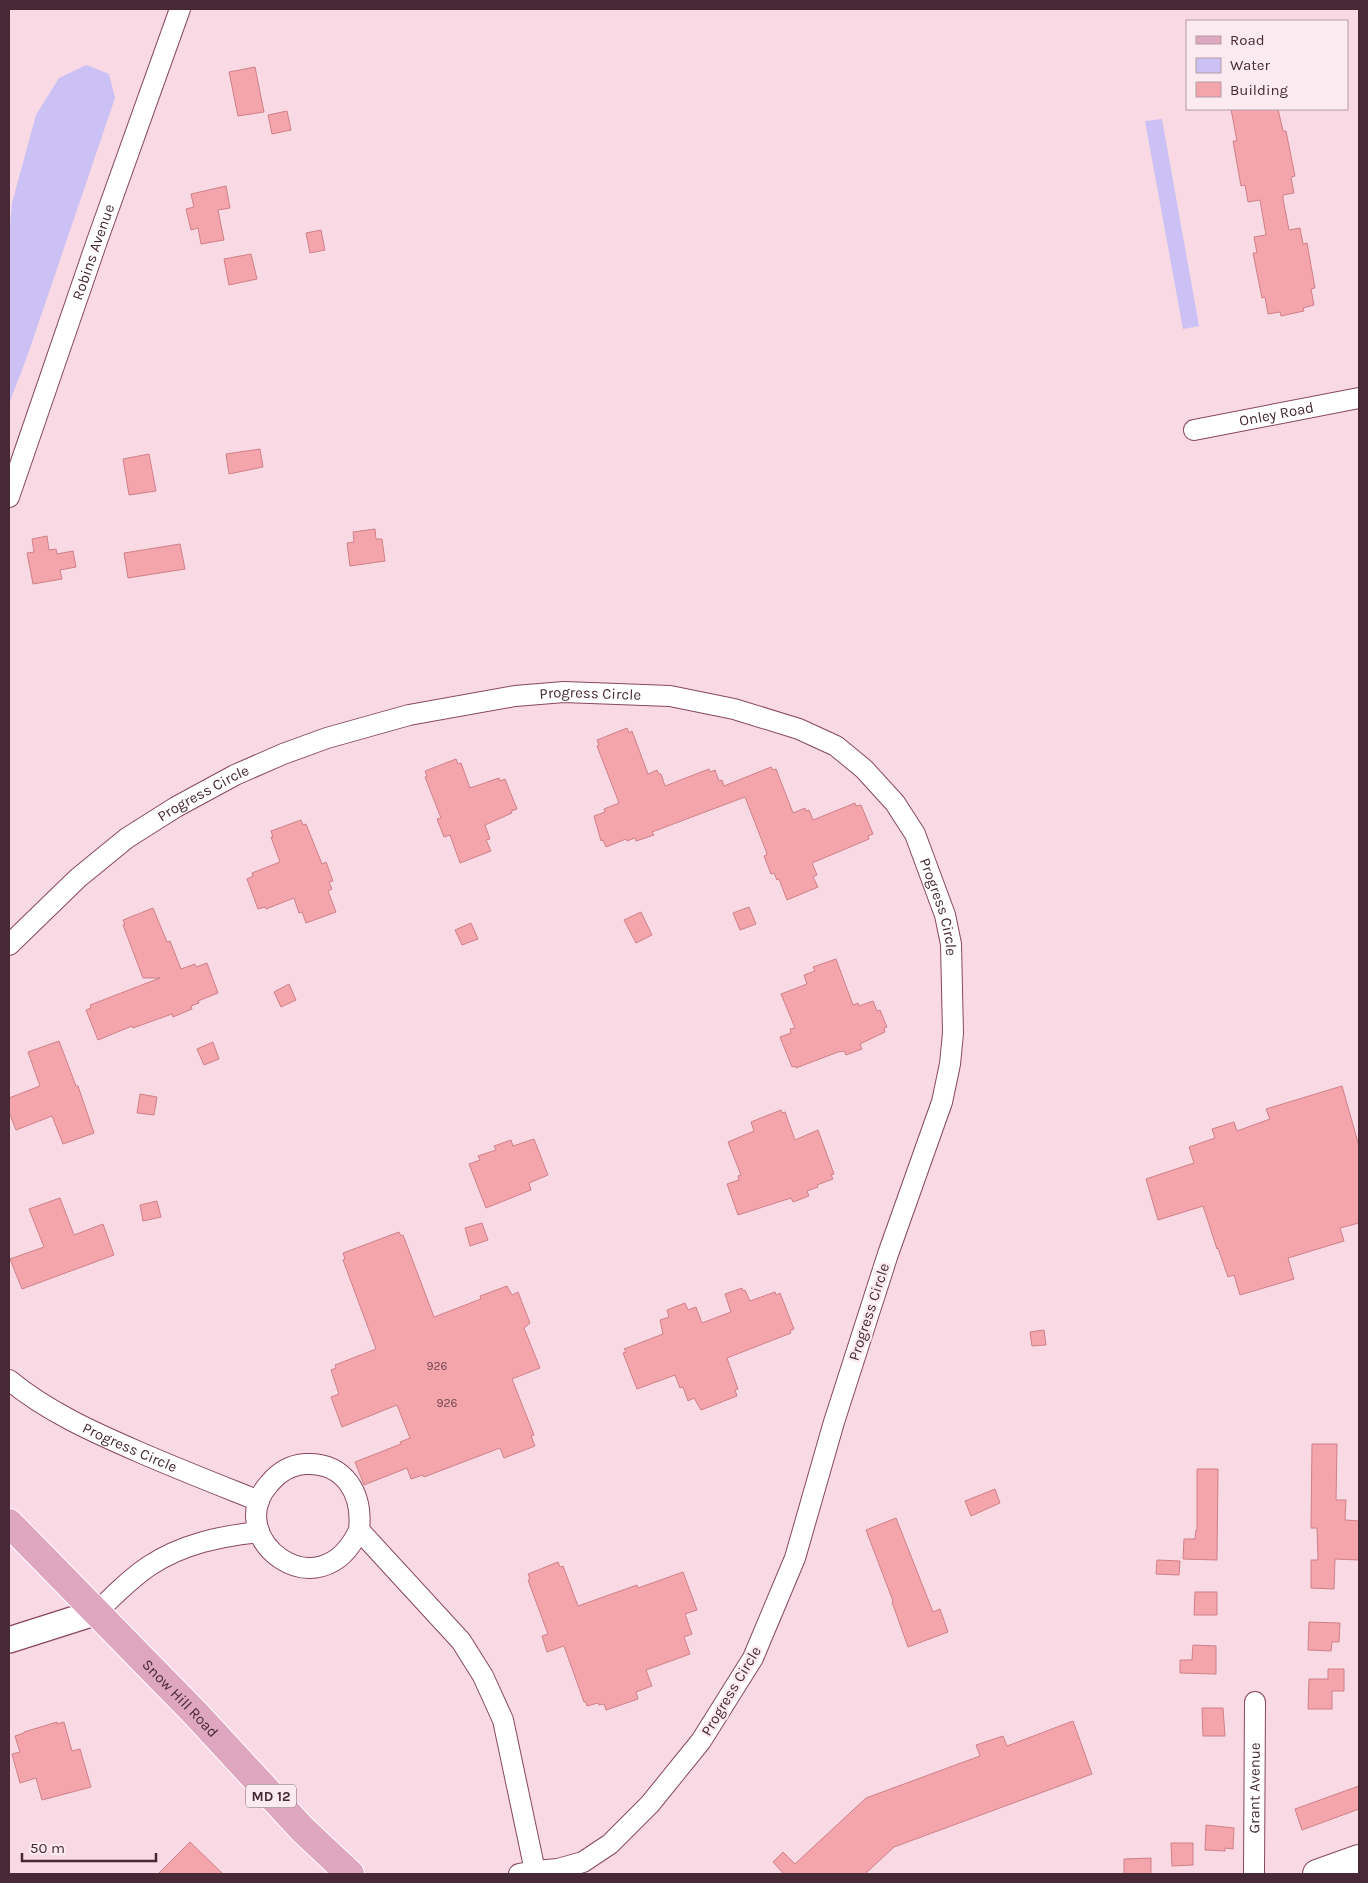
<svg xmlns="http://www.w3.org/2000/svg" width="1368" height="1883" font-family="Karla,sans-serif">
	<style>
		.water { fill: #cbc1f4 }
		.building { fill: #f4a4ab; stroke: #ce8189 }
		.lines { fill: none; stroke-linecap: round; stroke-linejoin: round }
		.minor-casing { stroke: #884763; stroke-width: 22 }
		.tertiary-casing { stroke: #884763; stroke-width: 28 }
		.secondary-casing { stroke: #884763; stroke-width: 30 }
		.primary-casing { stroke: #fff; stroke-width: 30 }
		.minor { stroke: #fff; stroke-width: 20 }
		.tertiary { stroke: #fff; stroke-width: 25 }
		.secondary { stroke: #fff; stroke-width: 28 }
		.primary { stroke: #dea7bf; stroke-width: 28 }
		.labels { text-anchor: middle; stroke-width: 5; stroke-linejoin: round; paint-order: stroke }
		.number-label { font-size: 12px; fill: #724853 }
		.shield { fill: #fbebf1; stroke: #7d636e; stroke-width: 1 }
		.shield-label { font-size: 14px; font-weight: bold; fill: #472936 }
		.street-label { font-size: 15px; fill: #472936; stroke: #fbebf1 }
	</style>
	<rect width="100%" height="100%" fill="#f8d9e4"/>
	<path class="water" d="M86 65 109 74 115 98 28 354 9 404V240L12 203 36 115 59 78Z
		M1162 119 1199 326 1183 329 1145 121Z"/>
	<path class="building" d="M255 67 264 112 238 116 229 72Z
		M1231 109H1278L1283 131H1286L1295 176 1291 177 1294 193 1283 195V199L1289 230 1300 228 1303 244 1307 243 1315 288 1311 289 1314 305 1303 308 1304 311 1281 316 1280 312 1268 314 1265 297 1262 298 1253 253H1257L1254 237 1266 235 1260 200 1248 202 1245 185 1241 186 1233 141H1237Z
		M287 111 291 130 272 134 268 115Z
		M226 186 230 208 218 210 224 240 201 244 198 228 191 230 186 209 194 207 191 194Z
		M321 230 325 250 310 253 306 233Z
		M251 254 257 279 229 285 224 259Z
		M260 449 263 467 229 474 226 454Z
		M149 454 156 491 129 495 123 459Z
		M375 529 376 539H382L385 561 350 566 347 543 354 542 353 532Z
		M47 536 49 550 56 549 57 554 73 551 76 567 60 570 62 579 33 584 27 553 34 552 32 539Z
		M180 544 185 569 128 578 124 553Z
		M627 728 629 733 632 731 648 774 657 770 659 774H661L665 786 709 769 710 772 715 770 719 781 722 780 724 786 771 767 773 770 776 769 793 813 805 808 806 811 809 810 813 820 855 803 856 806 861 805 873 834 868 836 869 839 812 863 817 875 813 877 818 887 787 900 779 879 777 880 774 873 771 874 764 856 767 855 766 851 745 797 652 832 654 835 636 841 635 838 627 841 626 839 606 847 603 840 601 841 594 816 605 812 604 809 619 803 597 746 599 745 597 740Z
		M456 759 458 764 461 763 470 788 499 778 500 781 505 779 517 809 511 811 512 813 485 825 490 839 486 840 491 851 460 863 450 835 444 837 437 819 441 818 425 777 427 776 425 771Z
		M301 820 303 825 306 824 322 864 326 862 333 881 329 882 332 889 328 891 336 912 306 923 302 912 299 913 294 898 266 909 265 907 258 909 247 879 253 876 252 873 280 862 271 837H273L271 831Z
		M749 907 756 924 740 930 733 913Z
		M153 908 167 942 170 941 181 969 195 964 196 967 207 963 218 993 198 1001 199 1003 191 1006 192 1009 173 1017 172 1014 133 1028 132 1026 98 1040 86 1010 91 1008 90 1005 160 978H143L123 925H125L123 920Z
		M641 912 652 935 636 943 624 920Z
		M471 923 478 939 462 945 455 930Z
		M836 959 853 1005 858 1003 859 1006 873 1001 877 1011 880 1010 887 1027 884 1028 885 1032 860 1044 862 1049 846 1055 844 1051 838 1052 796 1068 795 1066 792 1067 780 1037 791 1033 790 1029 795 1028 781 994 807 984 804 975 815 971 813 967Z
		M289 984 296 1000 281 1007 274 992Z
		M59 1041 76 1086H78L94 1133 63 1144 52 1116 16 1130 9 1112V1098L40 1086 28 1052Z
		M213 1042 219 1059 204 1065 197 1049Z
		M1342 1086 1359 1146V1223L1340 1228 1344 1241 1288 1258 1294 1279 1240 1295 1234 1275 1228 1277 1218 1248 1217 1249 1203 1206 1158 1220 1146 1179 1194 1163 1189 1147 1215 1138 1212 1129 1234 1122 1237 1131 1270 1119 1266 1109Z
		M140 1094 157 1097 154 1115 137 1113Z
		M781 1110 782 1113 785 1112 795 1140 818 1130 834 1174 831 1175 833 1179 817 1185 818 1187 807 1191 809 1196 793 1202 791 1198 738 1215 727 1184 739 1180 738 1176 741 1175 728 1142 754 1131 751 1122Z
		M534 1139 548 1175 529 1183 531 1190 486 1208 469 1164 480 1160 478 1156 496 1150 494 1146 511 1140 513 1146Z
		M60 1198 74 1235 103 1224 114 1255 22 1289 10 1259 44 1247 29 1209Z
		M157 1201 161 1217 143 1221 140 1205Z
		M482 1223 488 1240 470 1246 465 1228Z
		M399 1232 401 1236 403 1235 434 1317 481 1299 480 1296 507 1286 512 1295 518 1292 530 1323 524 1328 540 1368 512 1379 534 1435 531 1436 535 1446 504 1458 500 1448 424 1477 423 1475 411 1479 407 1468 364 1485 355 1462 401 1444 400 1442 410 1438 397 1405 342 1427 331 1397 339 1394 331 1370 336 1368 335 1365 376 1349 343 1260 345 1259 343 1253Z
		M742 1288 743 1291 745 1290 750 1301 775 1292 776 1295 780 1293 794 1329 790 1331 791 1333 727 1358 738 1389 735 1390 737 1396 701 1410 694 1398 688 1401 683 1387 680 1388 675 1375 637 1389 623 1353 626 1352 624 1349 663 1334 660 1320 669 1317 667 1310 685 1303 688 1310 696 1307 702 1323 731 1312 725 1294Z
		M1044 1330 1046 1345 1032 1346 1030 1332Z
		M1312 1444H1337L1336 1500H1346L1345 1520 1359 1521V1560L1335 1559 1334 1589 1311 1588V1560H1318L1317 1528H1311Z
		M1197 1469H1218L1217 1560 1183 1559 1184 1539H1195L1196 1530H1197Z
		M995 1489 1000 1503 971 1516 965 1501Z
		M896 1518 933 1612 940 1609 948 1632 908 1647 892 1602 893 1601 866 1530Z
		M1157 1560 1180 1561 1179 1575 1156 1574Z
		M558 1562 560 1567 563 1566 578 1606 637 1585 638 1588 683 1572 697 1610 685 1614 692 1634 684 1637 690 1654 646 1670 652 1686 636 1692 638 1699 606 1710 604 1704 599 1705 598 1703 587 1706 586 1702H584L564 1646 547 1652 542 1636 548 1634 528 1580 530 1579 528 1574Z
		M1195 1592H1217V1615H1194Z
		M1309 1622 1340 1623 1339 1642H1332L1331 1651 1308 1650Z
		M1193 1645 1216 1646V1674L1180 1673V1660H1192Z
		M1328 1669H1344V1691H1332V1709H1308L1309 1679H1328Z
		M1202 1708H1223L1225 1736H1203Z
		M1073 1721 1092 1774 894 1847 865 1874H784L773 1862 783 1852 795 1864 866 1798 980 1756 976 1745 1003 1736 1007 1746Z
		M57 1722V1724L64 1722 72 1751 80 1749 91 1787 42 1800 36 1778 20 1783 12 1754 20 1752 15 1736 24 1733V1732Z
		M1359 1786V1809L1302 1830 1295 1809Z
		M1206 1825 1234 1828 1233 1849 1225 1848V1851L1205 1850Z
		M190 1842 223 1874H158Z
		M1171 1843H1193V1865L1172 1866Z
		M1151 1858V1874H1124V1859Z"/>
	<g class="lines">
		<defs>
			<g id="minor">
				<path id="s1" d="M1194 430 1359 398"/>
				<path id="s2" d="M9 497 97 241 180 9"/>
				<path id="s3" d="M9 945 78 878 127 838 176 807 235 775 283 754 327 738 409 715 515 696 564 692 670 696 734 709 799 729 836 746 864 769 895 803 915 834 945 915 951 944 953 1033 950 1064 942 1102 888 1254 834 1422 795 1558 753 1658 701 1741 650 1804 610 1844 583 1862 558 1869 535 1871 519 1874"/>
				<path id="s4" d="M9 1380C48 1412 93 1432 139 1452 178 1469 219 1485 259 1501"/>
				<path d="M359 1530C320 1615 221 1538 269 1484 278 1473 290 1465 305 1464 345 1462 363 1494 359 1530L461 1641 483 1676 503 1720 535 1871"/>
				<path d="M97 1612C113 1596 130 1579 149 1566 182 1544 221 1536 259 1532"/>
				<path id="s5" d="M1254 1874 1255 1702"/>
			</g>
			<path id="tertiary" d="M9 1640 97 1612"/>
			<path id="secondary" d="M1317 1874 1359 1859"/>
			<g id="primary">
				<path id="s6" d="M9 1523 196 1714 303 1830 350 1874"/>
			</g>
		</defs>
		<use href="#minor" class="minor-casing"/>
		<use href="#tertiary" class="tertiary-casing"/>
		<use href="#secondary" class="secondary-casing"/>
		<use href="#primary" class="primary-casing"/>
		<use href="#minor" class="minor"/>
		<use href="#tertiary" class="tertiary"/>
		<use href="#secondary" class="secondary"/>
		<use href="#primary" class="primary"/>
	</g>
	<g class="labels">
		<g class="number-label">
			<text x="437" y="1370">926</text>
			<text x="447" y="1407">926</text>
		</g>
		<rect class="shield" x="246" y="1784.5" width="50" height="23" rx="4"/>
		<g class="shield-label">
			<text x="271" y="1801">MD 12</text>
		</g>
		<g class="street-label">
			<text dy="5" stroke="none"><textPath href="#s2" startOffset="259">Robins Avenue</textPath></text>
			<text dy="5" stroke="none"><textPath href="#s1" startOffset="84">Onley Road</textPath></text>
			<text dy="5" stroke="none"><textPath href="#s3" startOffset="652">Progress Circle</textPath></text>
			<text dy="5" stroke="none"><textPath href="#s3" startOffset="248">Progress Circle</textPath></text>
			<text dy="5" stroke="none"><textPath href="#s3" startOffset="1102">Progress Circle</textPath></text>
			<text transform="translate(869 1312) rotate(-72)" y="5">Progress Circle</text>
			<text dy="5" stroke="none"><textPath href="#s4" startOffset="139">Progress Circle</textPath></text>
			<text transform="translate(731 1691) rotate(-59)" y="5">Progress Circle</text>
			<text dy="5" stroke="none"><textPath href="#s6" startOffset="245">Snow Hill Road</textPath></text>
			<text dy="5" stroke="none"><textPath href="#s5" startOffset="86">Grant Avenue</textPath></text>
		</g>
	</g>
	<rect width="1368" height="1883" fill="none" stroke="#472936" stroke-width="20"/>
	<rect x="1186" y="20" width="162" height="90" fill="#fbebf1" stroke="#b39da6"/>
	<rect x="1196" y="36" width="25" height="8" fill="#dea7bf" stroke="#b39da6"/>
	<text x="1230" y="45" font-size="15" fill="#472936">Road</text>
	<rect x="1196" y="58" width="25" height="15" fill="#cbc1f4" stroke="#b39da6"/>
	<text x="1230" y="70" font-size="15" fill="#472936">Water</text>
	<rect x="1196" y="82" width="25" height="15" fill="#f4a4ab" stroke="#b39da6"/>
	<text x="1230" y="95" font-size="15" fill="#472936">Building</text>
	<path d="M22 1853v8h134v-8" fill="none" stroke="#472936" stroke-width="2.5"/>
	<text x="30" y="1853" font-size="15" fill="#472936" stroke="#fbebf1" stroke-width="4" paint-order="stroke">50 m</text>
</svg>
